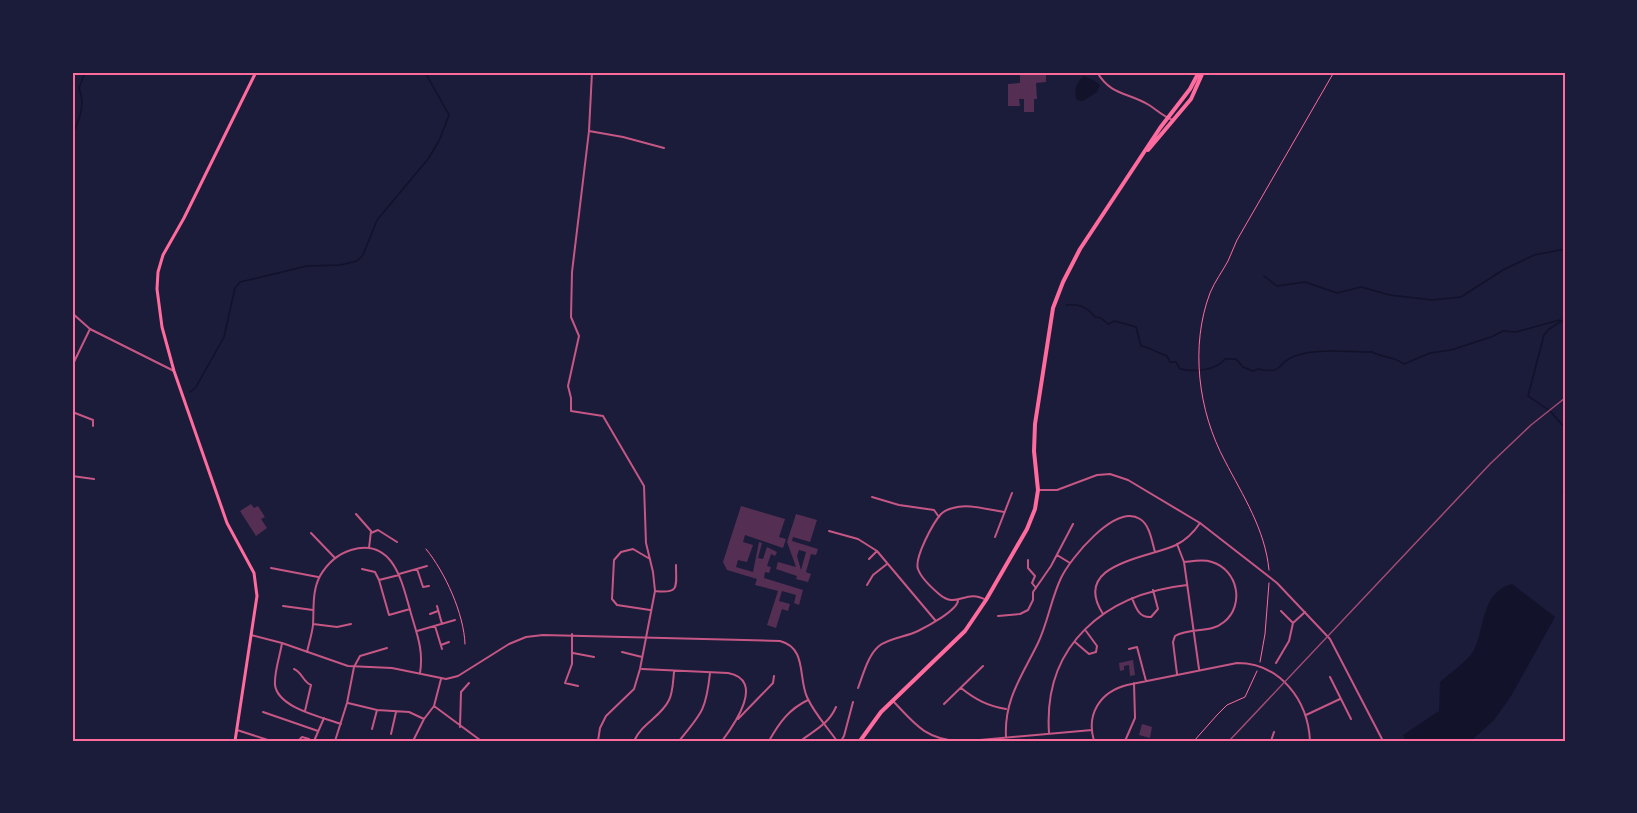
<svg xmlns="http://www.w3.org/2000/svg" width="1637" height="813" font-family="'Libre Baskerville',serif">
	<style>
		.water { fill: #12122b }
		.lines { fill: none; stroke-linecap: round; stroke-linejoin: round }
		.stream { stroke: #12122b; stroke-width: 1.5 }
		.building { fill: #542f53; fill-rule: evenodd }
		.path { stroke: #ff6b9d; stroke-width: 1 }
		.minor { stroke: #c65784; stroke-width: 2 }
		.tertiary { stroke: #c65784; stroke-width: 2 }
		.secondary { stroke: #ff6b9d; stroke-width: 3 }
		.trunk { stroke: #ff6b9d; stroke-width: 4 }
		.rail { stroke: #a44b75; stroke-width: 1.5 }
		.neatline { fill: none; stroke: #ff6b9d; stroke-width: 2 }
	</style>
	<rect width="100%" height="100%" fill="#1b1b3a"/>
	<path class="water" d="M1084 76 1095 81 1100 85 1097 92 1083 101 1077 100C1073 92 1076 82 1084 76Z
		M1512 584 1555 617 1511 696 1494 720 1471 741H1405L1403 735 1439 711 1440 682C1449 674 1469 660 1474 650 1485 628 1481 592 1512 584Z"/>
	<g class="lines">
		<path class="stream" d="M72 136C79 120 86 105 79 88L85 72
			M1264 276 1277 286 1305 282 1337 293 1361 287 1390 295 1432 300 1461 297 1503 270 1534 255 1565 249
			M1066 305C1080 304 1087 307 1095 317L1101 318 1108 324 1115 321 1136 327 1141 346C1151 348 1158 353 1167 356L1170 362H1176L1180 369C1193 372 1216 371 1225 359H1236L1243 367 1253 371 1258 369C1285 375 1275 363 1295 356 1316 348 1349 352 1372 352 1383 358 1393 356 1404 364L1430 353 1451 350 1491 337 1503 331 1516 332 1560 320
			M1565 319 1549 329 1544 335 1528 396 1550 411 1565 428
			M190 392 196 387 224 337 235 288 240 282 307 266 340 265 357 261 363 255 377 220 428 159 439 141 449 115 425 72
			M1565 487 1563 493 1565 496"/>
	</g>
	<path class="building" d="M1020 72H1046V82L1036 83 1037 99H1034V112H1024V99H1019L1020 106H1008V84L1020 83Z
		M251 504 254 508 258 506 265 517 261 519 267 528 256 536 240 511Z
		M741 506 785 519 779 537 786 539 783 548 745 535 743 542 753 545 747 562 738 560 736 567 753 572 759 542 762 543 758 558 763 559 767 547 777 552 775 556 771 554 767 566 771 567 769 573 765 572 764 578 803 590 799 605 794 603 796 595 782 591 779 601 790 604 788 611 782 609 776 628 767 625 778 591 755 585 757 579 727 570 723 562Z
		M796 514 817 520 810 542 793 537 792 541 818 549 816 555 811 554 806 572 811 574 808 582 796 579 797 576 776 569 778 562 796 567 787 542ZM799 550 806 552 801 570 797 556Z
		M1133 660 1135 675 1130 676 1129 665 1124 666V670L1120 671 1119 663Z
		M1142 724 1152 727 1150 738 1139 735Z"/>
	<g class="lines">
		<path class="path" d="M426 549C445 572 464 614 465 644
			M1269 570C1265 529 1243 496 1225 461 1198 411 1190 346 1210 293 1215 281 1222 272 1228 261 1231 254 1234 247 1237 240L1334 72
			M1260 662 1265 634 1269 583
			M1194 741 1217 715 1227 705 1245 697 1257 671"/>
		<path class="minor" d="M592 72 589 131 572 272 571 317 579 336 568 386 571 398V411L603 416 644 486 646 543 653 572 655 591 640 669 634 689 606 716 600 728 598 741
			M1097 72C1111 96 1128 92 1149 105 1157 110 1164 117 1173 120
			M589 131 623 137 664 148
			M72 313 90 329 174 371
			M72 366 90 329
			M72 415 75 413 93 420V426
			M72 476 94 479
			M872 497 899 505 934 510 939 517
			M356 514 371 531 369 548
			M829 531 858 539 877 551 935 620
			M311 533 335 558
			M371 533 378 530 397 542
			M995 537 1012 493
			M1177 544 1184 562 1199 669
			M1057 555 1070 563
			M650 559 633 549 621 552 614 560 612 599 617 605 650 610
			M869 559 877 551
			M1028 560V568L1035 576 1032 583 1036 588
			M271 568 318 577
			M362 569 375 572 379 580
			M417 569 423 587 429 586
			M399 574 427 566
			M399 575 379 580 389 615 410 609
			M867 585 873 575 887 564
			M655 591C680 594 676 587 676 565
			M1132 598C1136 608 1139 618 1151 617L1158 609 1153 590
			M986 600C965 588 957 610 939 594 932 588 921 578 918 569 914 558 933 523 941 514 944 511 948 509 953 508 968 503 988 510 1004 512
			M283 606 313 610
			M437 606 442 624
			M1281 611 1293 623
			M430 614 438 611
			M1103 614C1071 564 1145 559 1176 545 1186 540 1194 532 1200 523
			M998 616 1020 614 1028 610 1033 600V592L1051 566 1073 524
			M313 624 337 627 351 624
			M435 626 442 649
			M417 631 455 620
			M572 634V664L565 683 578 686
			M1075 642 1089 654 1096 652 1097 646 1086 631
			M282 643C280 656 274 672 275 685 278 708 322 717 341 724
			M441 645 449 642
			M1129 649 1137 647 1146 681
			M307 652C309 643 312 634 313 625 314 608 312 591 320 576 327 564 338 554 351 550 393 537 402 582 410 610 416 632 424 649 420 673
			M622 652 642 657
			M573 653 594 657
			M1276 663 1289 641 1293 623 1305 612
			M294 669C302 672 303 682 311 685L305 711
			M642 669 728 673C766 680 734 725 722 741
			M1177 674 1173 642 1175 636C1191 627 1210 634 1224 622 1245 605 1238 570 1212 562 1203 559 1194 561 1184 562
			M1330 677 1351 719
			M858 688C863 675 868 655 879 646 889 638 906 637 918 631 928 626 956 611 958 601
			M961 688C976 700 988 706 1006 709
			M893 701C915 724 924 738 957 741
			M348 703 377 710 409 712 424 719
			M944 704 983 666
			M434 706 480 740
			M263 712 318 731
			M1306 715 1340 699
			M738 719 773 683 774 676
			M460 727 461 692 469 683
			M372 729 377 710
			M237 730 271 741
			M1049 733C1043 645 1105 594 1187 585
			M391 734 396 712
			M1006 737C1004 699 1022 676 1038 643 1048 622 1051 599 1061 578 1070 559 1115 503 1140 519 1150 525 1152 542 1155 552
			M803 739C817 729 829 723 836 707
			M298 741 302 737 309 739
			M314 741 324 718
			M335 741 347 703 354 667 360 656 387 648
			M413 741 424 719 434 706 441 679
			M634 741C642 723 661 717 669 700 673 692 673 681 674 672
			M679 741C702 713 706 710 710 673
			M769 741C779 723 789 709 808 700
			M841 741 844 736 853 702
			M969 741 1092 730
			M1094 741C1086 714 1100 692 1127 685L1237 663C1280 663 1308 700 1310 741
			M1125 741 1135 718 1134 683
			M1271 741 1274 732"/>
		<path class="tertiary" d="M1038 490H1057L1097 475 1110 474 1128 480 1200 523 1277 583 1330 639 1383 741
			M251 635 282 643 348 666 392 668 446 679 458 676 509 644 526 637 543 635 780 641C807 648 798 677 807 697 814 713 827 727 837 741"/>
		<path class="secondary" d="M235 741 257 596 254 573 227 523 174 371 162 327 157 289 158 272 163 255 184 218 256 72"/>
		<path class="trunk" d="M1148 150 1191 99 1203 72
			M860 741 881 712 965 631 986 600 1027 529 1035 509 1038 490 1034 451 1035 424 1053 308 1063 282 1080 249 1160 128 1190 89 1199 72"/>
		<path class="rail" d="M1229 741 1490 464 1531 425 1565 398"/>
	</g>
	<rect width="1637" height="813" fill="none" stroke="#1b1b3a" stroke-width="147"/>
	<rect x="74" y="74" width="1490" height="666" class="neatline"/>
</svg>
